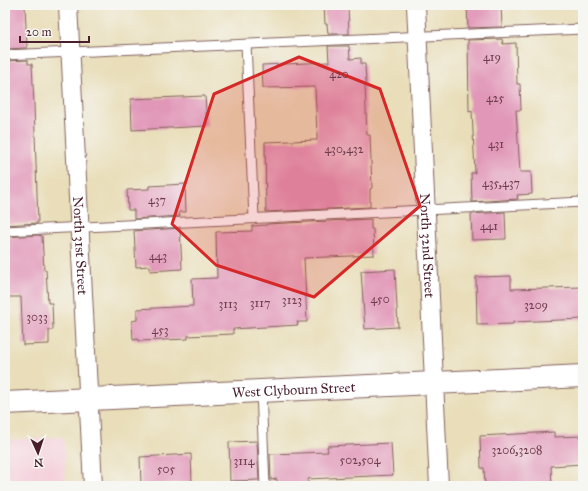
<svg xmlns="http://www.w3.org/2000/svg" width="588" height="491" font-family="'IM FELL Great Primer',serif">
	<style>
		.built { fill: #f5cfdb }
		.building { fill: #e197b8 }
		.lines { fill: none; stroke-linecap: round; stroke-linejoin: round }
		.lane-casing { stroke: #82625d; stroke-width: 11 }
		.street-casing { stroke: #82625d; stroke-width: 20 }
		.secondary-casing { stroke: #82625d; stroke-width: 24 }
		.lane { stroke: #fff; stroke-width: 9 }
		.street { stroke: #fff; stroke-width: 18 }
		.secondary { stroke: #fff; stroke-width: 22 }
		.marked { fill: #d62828; fill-opacity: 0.2; stroke: #d62828; stroke-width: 3; stroke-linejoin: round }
		.labels { text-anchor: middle; stroke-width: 3.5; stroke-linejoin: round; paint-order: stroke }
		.number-label { font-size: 12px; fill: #703d4e }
		.street-label { font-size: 14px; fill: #4a1f2b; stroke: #f6f6f2 }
	</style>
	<rect width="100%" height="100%" fill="#f6f6f2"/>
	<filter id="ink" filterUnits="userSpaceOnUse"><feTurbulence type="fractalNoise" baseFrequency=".025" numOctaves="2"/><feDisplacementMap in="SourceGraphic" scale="8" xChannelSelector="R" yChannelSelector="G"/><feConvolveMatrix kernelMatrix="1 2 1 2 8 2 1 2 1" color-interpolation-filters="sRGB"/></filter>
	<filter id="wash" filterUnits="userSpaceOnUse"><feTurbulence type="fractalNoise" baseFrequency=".012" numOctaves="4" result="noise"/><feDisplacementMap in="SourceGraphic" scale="16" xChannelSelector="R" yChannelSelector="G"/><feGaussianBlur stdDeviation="0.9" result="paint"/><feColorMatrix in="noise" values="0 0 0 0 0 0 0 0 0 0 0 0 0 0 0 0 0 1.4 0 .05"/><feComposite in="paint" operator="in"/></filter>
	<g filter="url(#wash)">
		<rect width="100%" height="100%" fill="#e9deb9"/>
		<path class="built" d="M64 437 66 486H5V440Z"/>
		<g id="blocks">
			<path class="building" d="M5 5H25L27 48 5 49Z
				M324 5H348L349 34H328L327 24H325Z
				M467 5H501L502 27 468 28Z
				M502 39 503 44 516 43 517 84H520L521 110H516L520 172H531L532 194 517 195 518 199 472 202 471 173H475L472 111 469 112 468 40Z
				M328 46H349L350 59 361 58V64H365L366 84H365L367 135H370L372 188 370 189V207L266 212 265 142 317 140V137L315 87 263 88 262 65 329 62Z
				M28 60V64H32L34 104 38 223 5 225V61Z
				M205 96 207 126 132 130 131 99Z
				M185 184 186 212H179L180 216 134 219V210H128L127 190 149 189V186Z
				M505 212 506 239 472 240 471 214Z
				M371 219V229H373L374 255 304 258 307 322H297L298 325 233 329V334L188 336V339L138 341V339L133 340 132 321 137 320V309L193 306 192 279 217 278 216 232 252 231V226L267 225V224Z
				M180 228 182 269 150 271V266L136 267 134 231Z
				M38 235 42 236 44 270H46L48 303H52L53 330H49V344L23 345 21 297H7L5 237Z
				M395 269 398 327 365 329 361 271Z
				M511 276V289L583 287V319L513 322V324L477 325 476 277Z
				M554 432V437L583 436V464L551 466 552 486H485L484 468H481L480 436Z
				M257 441 259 480 230 481 229 442Z
				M391 443 393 475 308 479V486H278L277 479 271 480 270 454 328 452 327 446Z
				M191 454 192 482 141 485 140 457Z"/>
		</g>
	</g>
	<g filter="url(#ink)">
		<use href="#blocks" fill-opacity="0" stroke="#82625d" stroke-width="1"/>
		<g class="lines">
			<defs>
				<path id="lane" d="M246 44 254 218
					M5 55 583 29
					M5 231 583 202
					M261 391 265 486"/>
				<g id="street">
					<path id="s1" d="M68 5 93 486"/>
					<path id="s2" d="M416 5 439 486"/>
				</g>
				<g id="secondary">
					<path id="s3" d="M5 403 583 376"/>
				</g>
			</defs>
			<use href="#lane" class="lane-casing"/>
			<use href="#street" class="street-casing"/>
			<use href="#secondary" class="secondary-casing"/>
			<use href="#lane" class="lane"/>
			<use href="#street" class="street"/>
			<use href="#secondary" class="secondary"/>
		</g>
	</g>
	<path class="marked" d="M299 57 380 89 420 206 314 297 216 265 172 224 214 94Z"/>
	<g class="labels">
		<g class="number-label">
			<text x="492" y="61">419</text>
			<text x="339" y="78">420</text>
			<text x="495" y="102">425</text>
			<text x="496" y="148">431</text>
			<text x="344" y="153">430,432</text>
			<text x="501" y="187">435,437</text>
			<text x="157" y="204">437</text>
			<text x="489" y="230">441</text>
			<text x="158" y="260">443</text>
			<text x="380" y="303">450</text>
			<text x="292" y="304">3123</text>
			<text x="260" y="307">3117</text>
			<text x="228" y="308">3113</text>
			<text x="536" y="309">3209</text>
			<text x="37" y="321">3033</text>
			<text x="160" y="334">453</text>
			<text x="517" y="454">3206,3208</text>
			<text x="360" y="464">502,504</text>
			<text x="244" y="465">3114</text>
			<text x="166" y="473">505</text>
		</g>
		<g class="street-label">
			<text dy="5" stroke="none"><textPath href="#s1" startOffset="241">North 31st Street</textPath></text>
			<text dy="5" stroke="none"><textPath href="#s2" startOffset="241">North 32nd Street</textPath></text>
			<text dy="5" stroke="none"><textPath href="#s3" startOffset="289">West Clybourn Street</textPath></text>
		</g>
	</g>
	<rect width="588" height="491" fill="none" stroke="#f6f6f2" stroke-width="20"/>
	<g transform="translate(38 453) rotate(177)" stroke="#f6f6f2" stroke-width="3" paint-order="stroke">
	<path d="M0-3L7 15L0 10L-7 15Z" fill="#4a1f2b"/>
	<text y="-6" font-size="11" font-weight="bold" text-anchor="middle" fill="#4a1f2b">N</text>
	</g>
	<path d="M20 36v6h69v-6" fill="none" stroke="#4a1f2b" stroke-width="2"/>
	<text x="26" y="36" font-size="12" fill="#4a1f2b" stroke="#f6f6f2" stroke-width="3" paint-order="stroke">20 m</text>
</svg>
